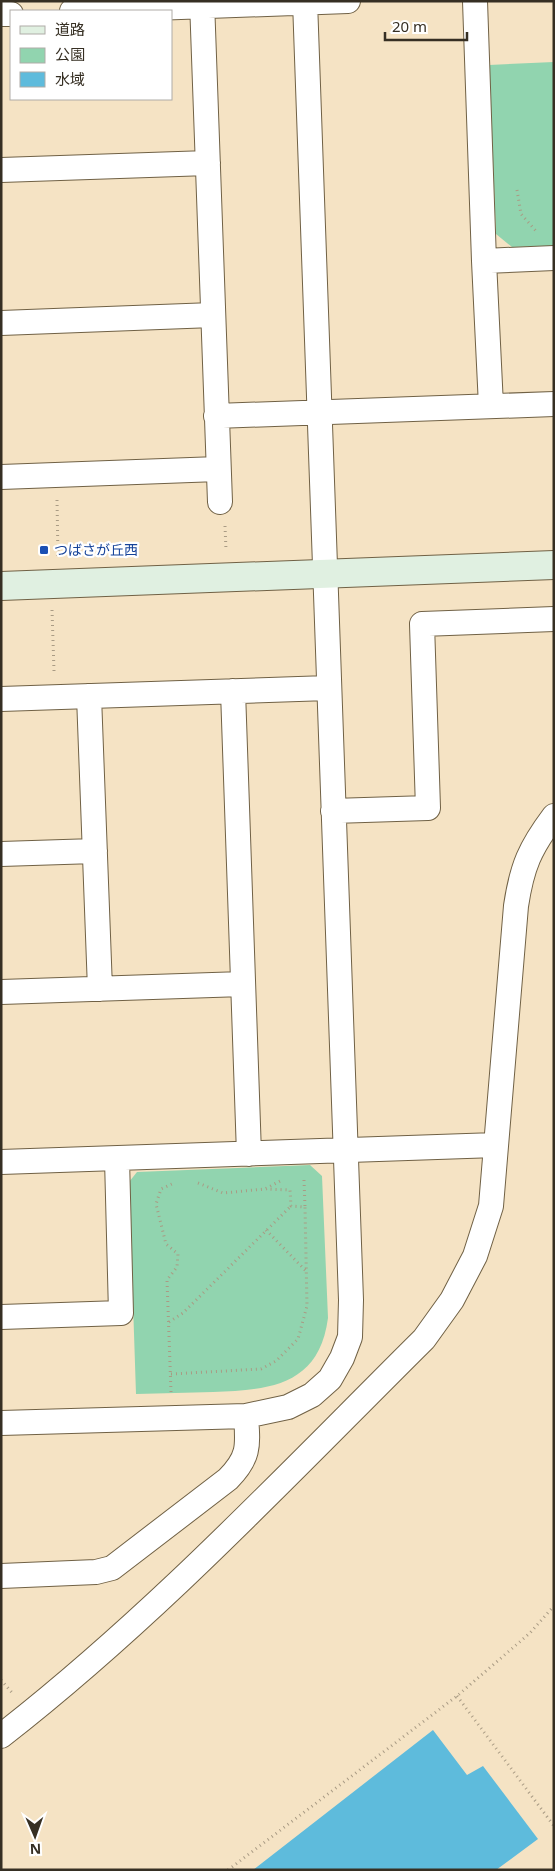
<svg xmlns="http://www.w3.org/2000/svg" width="555" height="1871" font-family="'Noto Sans','Noto Sans JP',sans-serif">
	<style>
		.green { fill: #91d4af }
		.water { fill: #5ebbdc }
		.lines { fill: none; stroke-linecap: round; stroke-linejoin: round }
		.street-casing { stroke: #706145; stroke-width: 26 }
		.secondary-casing { stroke: #706145; stroke-width: 30 }
		.path { stroke: #a99b84; stroke-width: 3; stroke-dasharray: 1 4; stroke-linecap: butt }
		.street { stroke: #fff; stroke-width: 24 }
		.secondary { stroke: #e0f0e1; stroke-width: 28 }
		.transit-dot { fill: #1a4fb4; stroke: #fff; stroke-width: 2 }
		.labels { text-anchor: middle; stroke-width: 4.5; stroke-linejoin: round; paint-order: stroke }
		.transit-label { font-size: 14px; fill: #164399; stroke: #fff; text-anchor: start }
	</style>
	<rect width="100%" height="100%" fill="#f5e3c4"/>
	<path class="green" d="M554 62V246L512 247 496 234 489 65Z
		M310 1165 322 1176 328 1318C319 1386 269 1390 213 1392 188 1393 162 1393 136 1394L129 1182 137 1172Z"/>
	<path class="water" d="M433 1730 467 1775 483 1766 538 1839 496 1870H253Z"/>
	<g class="lines">
		<defs>
			<path id="street" d="M202 1 220 502
				M475 1 484 261
				M72 11 348 1
				M1 14H11
				M1 170 208 163
				M1 323 213 315
				M491 406 484 261 554 258
				M216 416 554 404
				M1 477 218 469
				M233 691 249 1154
				M89 696 100 989
				M1 699 328 688
				M333 811 428 808 422 624 554 619
				M1 854 95 851
				M1 992 243 984
				M1 1162 496 1145
				M1 1317 121 1313 117 1159
				M1 1423 246 1416 288 1407 312 1395 330 1379 342 1358 350 1337 351 1300 305 1
				M1 1576 96 1572 112 1568 228 1479C250 1457 248 1445 246 1416
				M1 1736C154 1617 287 1475 424 1339L452 1300 475 1256 491 1206 516 906C522 866 530 848 554 816"/>
			<path id="secondary" d="M1 586 554 565"/>
		</defs>
		<use href="#street" class="street-casing"/>
		<use href="#secondary" class="secondary-casing"/>
		<path class="path" d="M517 190 521 214 536 231
			M57 500 58 557
			M225 526 226 550
			M52 610 54 671
			M304 1180 305 1207
			M198 1183 223 1193 265 1189 282 1180
			M266 1230 306 1271
			M169 1322 183 1313 291 1206
			M171 1374 261 1369 276 1361 298 1339 307 1306 305 1207 291 1206 290 1190 266 1189
			M171 1392 167 1280 177 1267 178 1254 166 1244 156 1204 161 1189 174 1183
			M1 1680 14 1695
			M457 1696 554 1826
			M228 1870 457 1696 530 1633 554 1606"/>
		<use href="#street" class="street"/>
		<use href="#secondary" class="secondary"/>
	</g>
	<rect class="transit-dot" x="39" y="545" width="10" height="10" rx="2.5"/>
	<g class="labels">
		<g class="transit-label">
			<text x="54" y="555">つばさが丘西</text>
		</g>
	</g>
	<rect width="555" height="1871" fill="none" stroke="#362f23" stroke-width="5"/>
	<rect x="10" y="10" width="162" height="90" fill="#ffffff" stroke="#afaca7"/>
	<rect x="20" y="26" width="25" height="8" fill="#e0f0e1" stroke="#afaca7"/>
	<text x="55" y="35" font-size="15" fill="#362f23">道路</text>
	<rect x="20" y="48" width="25" height="15" fill="#91d4af" stroke="#afaca7"/>
	<text x="55" y="60" font-size="15" fill="#362f23">公園</text>
	<rect x="20" y="72" width="25" height="15" fill="#5ebbdc" stroke="#afaca7"/>
	<text x="55" y="85" font-size="15" fill="#362f23">水域</text>
	<g transform="translate(35 1836) rotate(178)" stroke="#ffffff" stroke-width="4" paint-order="stroke">
	<path d="M0-4L9 19L0 12L-9 19Z" fill="#362f23"/>
	<text y="-8" font-size="14" font-weight="bold" text-anchor="middle" fill="#362f23">N</text>
	</g>
	<path d="M385 32v8h82v-8" fill="none" stroke="#362f23" stroke-width="2.5"/>
	<text x="392" y="32" font-size="15" fill="#362f23" stroke="#ffffff" stroke-width="4" paint-order="stroke">20 m</text>
</svg>
